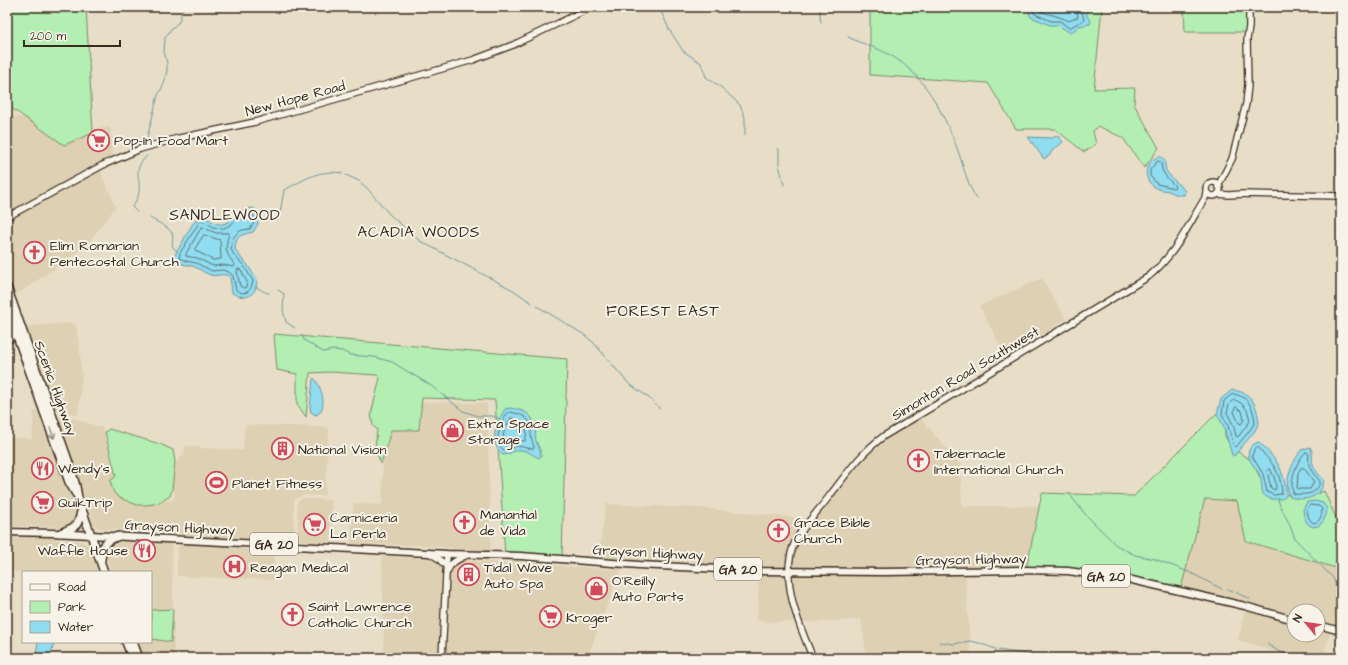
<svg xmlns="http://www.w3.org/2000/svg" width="1348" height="665" font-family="'Architects Daughter',sans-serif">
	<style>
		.built { fill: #ded0b2; fill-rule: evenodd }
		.green { fill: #b3eeb2; stroke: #778c68 }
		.water { fill: #90dcf0; stroke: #6e959c }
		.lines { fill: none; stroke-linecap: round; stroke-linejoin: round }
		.shore { stroke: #5d7172; stroke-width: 1 }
		.stream { stroke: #6e959c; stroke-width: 1 }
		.secondary-casing { stroke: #3b2a1e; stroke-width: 8 }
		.primary-casing { stroke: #3b2a1e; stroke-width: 9 }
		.highway-casing { stroke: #3b2a1e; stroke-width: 10 }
		.secondary { stroke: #f7f3e8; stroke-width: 5.5 }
		.primary { stroke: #f7f3e8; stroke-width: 6 }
		.highway { stroke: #f7f3e8; stroke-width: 7 }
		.oneway { stroke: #998e83 }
		.labels { text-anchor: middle; stroke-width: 4; stroke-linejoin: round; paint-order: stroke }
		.shield { fill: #f7f3e8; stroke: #73665b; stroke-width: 1 }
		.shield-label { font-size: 13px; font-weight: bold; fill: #3b2a1e }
		.street-label { font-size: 14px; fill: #3b2a1e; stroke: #f7f3e8 }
		.poi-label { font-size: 14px; fill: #3b2a1e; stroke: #f7f3e8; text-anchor: start }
		.neighbourhood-label { font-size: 15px; letter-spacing: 1px; fill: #3b2a1e; stroke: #f7f3e8 }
	</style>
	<rect width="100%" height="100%" fill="#e8dec8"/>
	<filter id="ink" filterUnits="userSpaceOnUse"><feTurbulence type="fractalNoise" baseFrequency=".025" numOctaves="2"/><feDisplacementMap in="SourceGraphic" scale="8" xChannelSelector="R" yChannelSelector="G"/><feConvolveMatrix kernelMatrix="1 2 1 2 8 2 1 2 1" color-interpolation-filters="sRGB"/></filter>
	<g filter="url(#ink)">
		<path class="built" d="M7 115 92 130 110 127 112 154 111 158 65 184 58 185 7 213Z
			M100 170 116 207 84 248 12 298 7 282V222L19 213Z
			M1042 278 1066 319 1007 358 979 306Z
			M71 323 76 325 80 352 82 377 78 414 76 415 53 409 26 330 29 326Z
			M421 402 487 403 491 552 418 545 351 544 353 503 382 505 384 428H421Z
			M36 410 39 411 54 445 78 517V520L69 527 7 526V438L32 439 34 412Z
			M917 414 960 464 962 506H1039L1026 570 965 571 971 658H867L861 619 824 622H763L757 619 759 580 755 572 689 561 597 563 606 504 701 508 808 519 827 494 871 441Z
			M63 415 103 428 122 496 173 501 175 490 169 488 172 467 184 453 186 445 202 448 243 450 245 425 327 427 329 430 325 494 323 496 303 495 296 498 294 501V536L291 540 149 533 142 531 100 529 92 523 91 514 81 491 66 446 58 421 59 418Z
			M303 498 332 500 331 543 301 541 298 538 297 503 299 500Z
			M1205 499 1237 501 1246 541 1339 569 1341 559V629L1332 626 1323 658H1296L1238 640 1247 601 1181 588ZM1294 611H1318V635H1294Z
			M7 536 53 537 59 540 82 541 90 547 98 572H24L7 571Z
			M113 541 168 543 172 546 174 658H141L134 642H151V572H111L105 554 104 548Z
			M183 544 227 546 233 548 269 550 274 549V580L177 576V552L178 547Z
			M382 556 595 568 610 569 622 567 587 658H384Z"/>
		<path class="green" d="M7 7H86L93 133 64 145 7 105Z
			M870 7H1102L1094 89 1135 88 1134 104 1159 148 1144 168 1123 138 1098 126 1093 131 1096 144 1084 152 1055 129H1016L988 83 870 75Z
			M1184 7H1247L1246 32H1185Z
			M274 334 567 359 562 560 505 555 495 400 422 398 419 430H391L381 464 375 449 377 429 373 426 371 414 380 378 377 375 330 372 310 373 306 417 297 404V374L277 370Z
			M1224 406 1225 436 1230 445 1238 452 1251 460 1260 477 1290 496 1306 498 1324 491 1341 529V559L1339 569 1246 541 1237 501 1205 499 1181 588 1062 569 1026 570 1042 493 1134 496Z
			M109 429 160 444 173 450 175 461 172 490 170 496 159 503 147 505H137L120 498 114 493 110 481 116 476 105 432Z
			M173 609 171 642 151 639V610Z"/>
		<path class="water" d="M1030 7H1082L1087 11V16L1091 21 1090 24 1079 26 1071 33 1069 32 1058 25H1050L1031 17 1029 13Z
			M1057 136 1060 138 1063 142 1052 151 1050 155 1044 159 1028 137 1052 138Z
			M1159 156C1168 159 1163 166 1167 172 1172 179 1180 185 1185 191L1184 195C1178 196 1174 193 1168 191 1163 190 1158 190 1153 186 1141 176 1146 162 1159 156Z
			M252 208 256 210 258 224 253 232C242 235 236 234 235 249L242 259 247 264 257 280C256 296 247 301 232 293L230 277C223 272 218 277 211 275 206 274 201 270 197 268 188 263 179 267 174 257L176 253 192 225 199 216C207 216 212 223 219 224 228 225 231 218 237 213 242 210 247 209 252 208Z
			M314 378C321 386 328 406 318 414L315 415 311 412 310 407 313 379Z
			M1232 390C1253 392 1257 406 1259 423L1254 432 1234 456 1232 455 1224 427 1217 414 1221 399Z
			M510 408C523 410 533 413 535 428 536 432 535 437 536 441 538 446 541 450 541 456L539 458C532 455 527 450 520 450 514 450 509 455 503 455 488 442 496 424 505 409Z
			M1259 442C1265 448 1275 458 1279 466 1282 471 1288 490 1286 496 1284 499 1280 499 1277 499 1272 500 1267 498 1263 494 1261 488 1262 481 1260 476 1256 466 1246 461 1249 450 1251 446 1254 443 1259 442Z
			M1310 447C1314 453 1311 457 1313 464 1314 470 1320 475 1324 480 1322 498 1305 502 1290 497 1283 481 1292 464 1301 450Z
			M1316 501 1323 503 1327 509C1325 531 1305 534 1303 510L1307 502Z
			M38 642H54L51 655 46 657 36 654Z"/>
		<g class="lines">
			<path class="shore" d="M1034 7 1033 12 1035 14 1051 21H1060L1069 28 1084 20 1081 7
				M1039 7 1040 11C1050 15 1060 16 1069 21L1078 17 1076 7
				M1158 161 1161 162C1161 173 1167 178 1175 186L1174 188 1157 184 1150 176V170Z
				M251 213 253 214 254 223 250 229 242 230 238 232 233 238 231 249 234 255 244 266 253 281C251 292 245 296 236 290L233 276 229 272 223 270 212 271 196 263 186 261 179 258 180 253 200 221C206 221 211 227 217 228 227 230 232 223 239 217 243 215 247 214 251 213Z
				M202 227 216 233H229C229 236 227 239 227 242 224 252 230 258 235 265L234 267 223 265 213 266 197 258 186 256V254Z
				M204 235 220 240 221 259 213 260 196 251 195 249Z
				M238 269 241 270 247 282 246 287 244 288 240 286 237 271Z
				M1233 394C1249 396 1253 408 1255 422L1250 430 1236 447 1234 446 1228 426 1222 414 1224 401Z
				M1234 400C1245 403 1248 410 1250 421L1238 437 1236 436 1233 424 1227 413 1229 404Z
				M1236 407 1242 411 1244 420 1241 424 1239 423 1234 412 1235 408Z
				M510 412C539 417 526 427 534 447L533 449 517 446 507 451C490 446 501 425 506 415L508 413Z
				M511 418C526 419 529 428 525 441H516L507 445C499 437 506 426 511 418Z
				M1257 447 1259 448C1270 462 1278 467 1281 485 1282 489 1282 491 1281 494L1274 495 1267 492 1263 474 1252 456 1254 450Z
				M1306 452 1309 454C1307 467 1311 471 1320 481 1318 495 1305 495 1294 494 1288 483 1297 459 1306 452Z
				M1301 468H1304L1314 482 1310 489H1299L1297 488 1298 474Z
				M1269 469 1271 470 1275 480 1276 488 1275 490 1271 488 1267 471Z
				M1310 505 1319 506 1322 509C1322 525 1309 529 1307 510Z"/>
			<path class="stream" d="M659 7 669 29 683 51 701 63 706 77 722 88 740 105 745 118V135
				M820 7V17L821 22
				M848 37C861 44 877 47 890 55 925 75 943 112 957 148 963 164 967 185 977 199
				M146 142 158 95 164 84 167 70V63L164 52 165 38 171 29 179 22 183 7
				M777 149H779V165L784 185
				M346 175 359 181 367 188 390 215 420 241 513 290 532 303
				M137 212 132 207C134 204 137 200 138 196 143 179 130 171 147 156
				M150 218C156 222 169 227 172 233 175 241 168 245 177 251
				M275 220 280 213 284 190C305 180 317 169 342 173
				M256 287C261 289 264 293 269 293
				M278 290 284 294 283 310 286 322 295 328
				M537 306 583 334 593 342 628 383 648 397 660 409
				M302 335 304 340 323 352 333 350 342 351 350 355 374 357 392 362 430 385 463 411 478 416H493L500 419
				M1070 495 1085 514 1116 545 1135 555 1155 559 1191 573 1222 589
				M1278 499 1280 506 1289 523 1295 539 1333 578 1341 596
				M1228 589 1250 599
				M939 642 954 644 970 641 979 643 998 650 1032 655 1041 658
				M1267 644 1278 651 1298 658"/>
			<defs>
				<path id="secondary" d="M1206 189a7 7 0 1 1 14 0a7 7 0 1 1-14 0Z
					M1218 186 1232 159 1246 104 1248 85 1247 39 1249 27V7
					M1218 194 1229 195 1243 194 1341 196
					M7 217 103 165 140 149 175 139 255 122 473 60 513 45 592 7
					M429 553 438 558 446 566
					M447 572C450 562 459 559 467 555
					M442 658 447 554
					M813 658C798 623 777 574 797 538 806 523 820 509 831 494 847 473 862 452 884 436L1148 277C1176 254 1187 227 1205 198L1206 192"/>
				<path id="primary" d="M7 532 53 533 447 554 521 556 639 565 761 571 885 572 1026 570 1068 571 1132 580 1245 606 1294 620
					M1318 625 1341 631"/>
				<path id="highway" d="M7 287 69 463 76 486 78 498 104 572
					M7 308 69 482 76 494
					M9 339 13 334V327
					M60 533C78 526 78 527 82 507
					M101 560C103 544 103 542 119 536
					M126 642 132 658
					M133 642 139 658"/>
			</defs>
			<use href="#secondary" class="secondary-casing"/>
			<use href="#primary" class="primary-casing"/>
			<use href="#highway" class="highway-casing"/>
			<use href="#secondary" class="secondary"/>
			<use href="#primary" class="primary"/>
			<use href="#highway" class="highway"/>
		</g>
		<defs><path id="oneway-shaft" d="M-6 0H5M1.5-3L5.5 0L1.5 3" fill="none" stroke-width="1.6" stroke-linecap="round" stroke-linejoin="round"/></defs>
		<use class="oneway" href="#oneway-shaft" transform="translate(52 433) rotate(71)"/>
	</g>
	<defs>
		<symbol id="supermarket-ring" viewBox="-11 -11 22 22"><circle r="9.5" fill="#f7f3e8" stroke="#d1495b" stroke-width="1.5"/><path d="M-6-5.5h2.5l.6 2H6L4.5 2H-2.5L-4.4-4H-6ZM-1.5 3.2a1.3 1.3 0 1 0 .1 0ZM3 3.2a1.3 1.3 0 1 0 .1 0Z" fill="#d1495b"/></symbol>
		<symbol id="church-ring" viewBox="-11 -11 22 22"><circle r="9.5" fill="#f7f3e8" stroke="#d1495b" stroke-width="1.5"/><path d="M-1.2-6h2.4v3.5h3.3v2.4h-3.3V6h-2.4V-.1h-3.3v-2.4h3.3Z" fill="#d1495b"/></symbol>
		<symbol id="shop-ring" viewBox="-11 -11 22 22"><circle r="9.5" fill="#f7f3e8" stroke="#d1495b" stroke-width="1.5"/><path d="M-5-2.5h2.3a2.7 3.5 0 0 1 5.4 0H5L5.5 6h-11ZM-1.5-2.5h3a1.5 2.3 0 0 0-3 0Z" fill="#d1495b"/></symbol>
		<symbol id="building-ring" viewBox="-11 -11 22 22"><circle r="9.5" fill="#f7f3e8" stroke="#d1495b" stroke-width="1.5"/><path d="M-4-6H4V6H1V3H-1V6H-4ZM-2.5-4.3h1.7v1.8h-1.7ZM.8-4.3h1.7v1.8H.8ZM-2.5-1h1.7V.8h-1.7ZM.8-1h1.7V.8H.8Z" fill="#d1495b"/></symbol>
		<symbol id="restaurant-ring" viewBox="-11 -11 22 22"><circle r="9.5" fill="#f7f3e8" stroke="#d1495b" stroke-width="1.5"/><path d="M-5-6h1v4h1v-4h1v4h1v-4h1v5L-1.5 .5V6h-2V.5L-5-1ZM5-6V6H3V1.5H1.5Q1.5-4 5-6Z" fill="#d1495b"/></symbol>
		<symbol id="stadium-ring" viewBox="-11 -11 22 22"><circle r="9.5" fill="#f7f3e8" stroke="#d1495b" stroke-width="1.5"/><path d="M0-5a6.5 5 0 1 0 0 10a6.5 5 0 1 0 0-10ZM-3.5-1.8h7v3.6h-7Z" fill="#d1495b"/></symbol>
		<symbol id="hospital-ring" viewBox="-11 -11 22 22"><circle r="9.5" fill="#f7f3e8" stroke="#d1495b" stroke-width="1.5"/><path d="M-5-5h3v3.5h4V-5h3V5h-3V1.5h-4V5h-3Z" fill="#d1495b"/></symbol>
	</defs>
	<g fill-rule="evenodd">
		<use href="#supermarket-ring" x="86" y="128" width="25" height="25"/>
		<use href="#church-ring" x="22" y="240" width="25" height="25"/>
		<use href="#shop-ring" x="440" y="418" width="25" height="25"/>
		<use href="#building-ring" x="270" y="436" width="25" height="25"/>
		<use href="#church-ring" x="906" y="448" width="25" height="25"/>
		<use href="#restaurant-ring" x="30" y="456" width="25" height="25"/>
		<use href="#stadium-ring" x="204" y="470" width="25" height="25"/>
		<use href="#supermarket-ring" x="30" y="490" width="25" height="25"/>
		<use href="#church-ring" x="452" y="510" width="25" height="25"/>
		<use href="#supermarket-ring" x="302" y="512" width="25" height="25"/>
		<use href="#church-ring" x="766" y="518" width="25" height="25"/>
		<use href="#restaurant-ring" x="132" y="538" width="25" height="25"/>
		<use href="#hospital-ring" x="222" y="554" width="25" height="25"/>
		<use href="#building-ring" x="456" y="562" width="25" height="25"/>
		<use href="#shop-ring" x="584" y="576" width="25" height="25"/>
		<use href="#church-ring" x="280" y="602" width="25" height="25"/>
		<use href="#supermarket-ring" x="538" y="604" width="25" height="25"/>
	</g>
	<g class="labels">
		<g class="shield">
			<rect x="250" y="533" width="48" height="22" rx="3"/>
			<rect x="714" y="558" width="48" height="22" rx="3"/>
			<rect x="1082" y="565" width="48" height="22" rx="3"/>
		</g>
		<g class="shield-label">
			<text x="274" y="549">GA 20</text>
			<text x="738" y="574">GA 20</text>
			<text x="1106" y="581">GA 20</text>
		</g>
		<g class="street-label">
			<text transform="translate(295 98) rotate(-15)" y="5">New Hope Road</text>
			<text transform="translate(965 373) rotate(-31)" y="5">Simonton Road Southwest</text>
			<text transform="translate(56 388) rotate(70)" y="5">Scenic Highway</text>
			<text transform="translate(180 527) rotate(3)" y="5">Grayson Highway</text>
			<text transform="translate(648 552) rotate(3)" y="5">Grayson Highway</text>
			<text transform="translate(971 559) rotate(-1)" y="5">Grayson Highway</text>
		</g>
		<g class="poi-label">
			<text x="114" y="145">Pop-In Food Mart</text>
			<text x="50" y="250">Elim Romarian<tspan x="50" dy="16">Pentecostal Church</tspan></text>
			<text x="468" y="428">Extra Space<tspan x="468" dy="16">Storage</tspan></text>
			<text x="298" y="454">National Vision</text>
			<text x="934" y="458">Tabernacle<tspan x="934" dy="16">International Church</tspan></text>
			<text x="58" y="473">Wendy's</text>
			<text x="232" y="488">Planet Fitness</text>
			<text x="58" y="507">QuikTrip</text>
			<text x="480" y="519">Manantial<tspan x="480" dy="16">de Vida</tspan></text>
			<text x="330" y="522">Carniceria<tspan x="330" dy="16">La Perla</tspan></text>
			<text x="794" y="527">Grace Bible<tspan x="794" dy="16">Church</tspan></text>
			<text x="128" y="555" text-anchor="end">Waffle House</text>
			<text x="250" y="572">Reagan Medical</text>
			<text x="484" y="572">Tidal Wave<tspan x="484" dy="16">Auto Spa</tspan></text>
			<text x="612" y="585">O'Reilly<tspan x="612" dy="16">Auto Parts</tspan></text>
			<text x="308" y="611">Saint Lawrence<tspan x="308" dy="16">Catholic Church</tspan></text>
			<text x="566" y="622">Kroger</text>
		</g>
		<g class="neighbourhood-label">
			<text x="225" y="220">SANDLEWOOD</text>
			<text x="419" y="237">ACADIA WOODS</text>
			<text x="663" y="316">FOREST EAST</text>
		</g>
	</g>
	<rect width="1348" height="665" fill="none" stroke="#f7f3e8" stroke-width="24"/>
	<rect x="12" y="12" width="1324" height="641" fill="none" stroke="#3b2a1e" stroke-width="1.5" filter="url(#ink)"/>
	<rect x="22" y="571" width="130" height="72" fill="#f7f3e8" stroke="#aca397"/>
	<rect x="30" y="584" width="20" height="6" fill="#f7f3e8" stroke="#aca397"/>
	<text x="58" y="591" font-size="12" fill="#3b2a1e">Road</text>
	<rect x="30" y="601" width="20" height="12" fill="#b3eeb2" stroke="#aca397"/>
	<text x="58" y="611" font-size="12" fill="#3b2a1e">Park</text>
	<rect x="30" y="621" width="20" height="12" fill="#90dcf0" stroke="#aca397"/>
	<text x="58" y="631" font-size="12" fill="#3b2a1e">Water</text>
	<g transform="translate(1306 623) rotate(299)"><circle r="19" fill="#f7f3e8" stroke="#aca397"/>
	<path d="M0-3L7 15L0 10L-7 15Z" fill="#d1495b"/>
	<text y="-6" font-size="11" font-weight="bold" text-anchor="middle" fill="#3b2a1e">N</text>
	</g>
	<path d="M24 40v6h96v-6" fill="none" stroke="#3b2a1e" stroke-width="2"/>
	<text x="30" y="40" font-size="12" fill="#3b2a1e" stroke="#f7f3e8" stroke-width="3" paint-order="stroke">200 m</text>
</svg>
